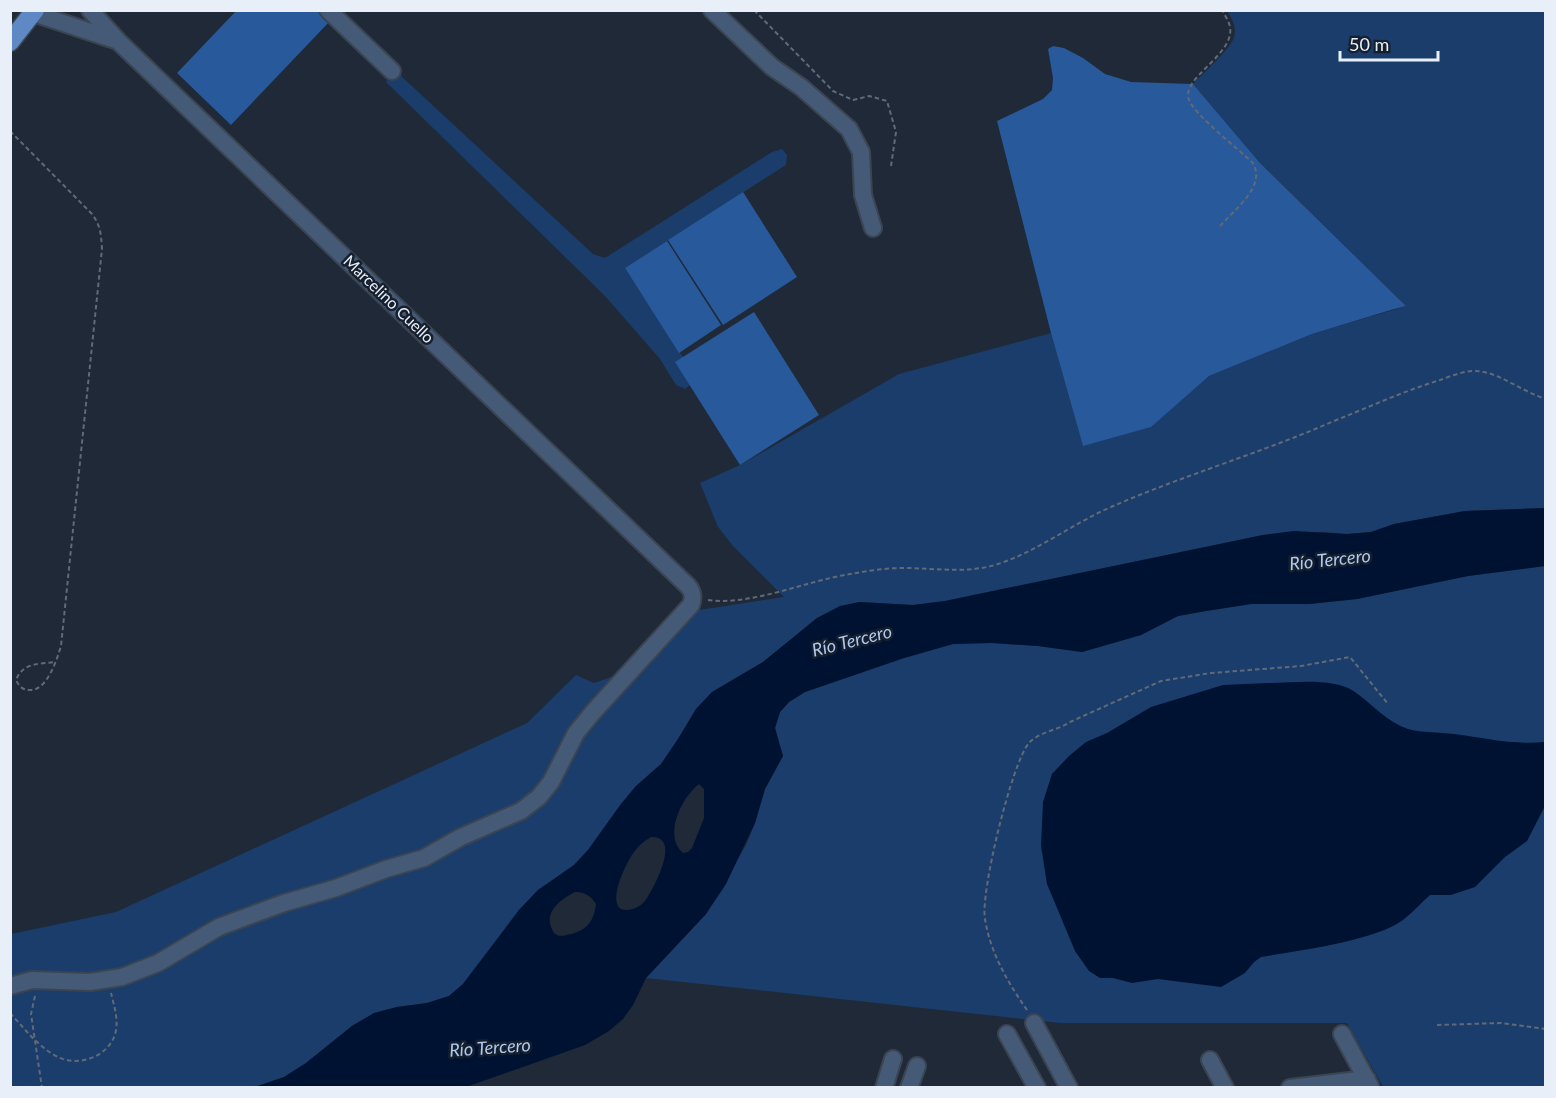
<svg xmlns="http://www.w3.org/2000/svg" width="1556" height="1098" font-family="Lato,sans-serif">
	<style>
		.green { fill: #1a3d6b }
		.water { fill: #001232; fill-rule: evenodd }
		.building { fill: #28599b }
		.lines { fill: none; stroke-linecap: round; stroke-linejoin: round }
		.minor-casing { stroke: #3b4552; stroke-width: 20 }
		.major-casing { stroke: #3b4552; stroke-width: 21 }
		.path { stroke: #616a76; stroke-width: 2; stroke-dasharray: 4.5 3; stroke-linecap: butt }
		.minor { stroke: #455a77; stroke-width: 16 }
		.major { stroke: #5e89c4; stroke-width: 18 }
		.labels { text-anchor: middle; stroke-width: 5; stroke-linejoin: round; paint-order: stroke }
		.street-label { font-size: 16px; fill: #e8eff8; stroke: #151f2d }
		.water-label { font-size: 18px; font-style: italic; fill: #afc9ef; stroke: #151f2d }
	</style>
	<rect width="100%" height="100%" fill="#1f2937"/>
	<path class="green" d="M1227 11H1545V508L1464 511 1394 524 1371 532 1347 534 1324 532 1263 535 945 601 913 605 859 602 817 618 763 662 712 692 696 709 678 739 661 764 636 786 621 804 588 850 574 865 538 890 519 910 463 984 449 996 427 1003 397 1007 374 1013 352 1026 306 1063 284 1077 255 1087 11 1088V934L116 912 527 723 576 675 594 683 640 667 686 619 699 610 784 597 733 546 718 527 700 483 740 465 899 374 1051 333 1083 445 1209 376 1312 334 1406 306 1260 163 1193 84C1202 74 1231 49 1234 37 1237 28 1232 18 1227 11Z
		M399 74 593 254 605 258 772 152 782 149 787 155 786 165 625 268 683 357 690 385 685 389 676 385 660 359 605 296 386 82 389 75Z
		M1545 566V1087H1383L1347 1023H1060L646 978 706 914 746 845 755 823 765 789 783 756 775 728 780 712 789 702 805 692 904 658 953 644 992 643 1038 646 1082 652 1141 635 1178 616 1206 611 1251 604H1309L1357 599 1468 576Z"/>
	<path class="water" d="M1546 508 1545 566 1468 576 1357 599 1309 604H1251L1206 611 1178 616 1141 635 1082 652 1038 646 992 643 953 644 904 658 805 692 789 702 780 712 775 728 783 756 765 789 755 823 726 884 706 914 646 978 633 1005 623 1019 609 1031 585 1045 466 1087H255L284 1077 306 1063 352 1026 374 1013 397 1007 427 1003 449 996 463 984 519 910 538 890 574 865 588 850 621 804 636 786 661 764 678 739 696 709 712 692 763 662 817 618 840 606 859 602 913 605 945 601 1263 535 1294 531 1347 534 1371 532 1394 524 1465 511ZM699 784 704 789V818L692 848 688 852 683 853C663 836 681 798 699 784ZM651 837C682 836 654 887 647 898 643 904 639 907 633 909 599 918 626 862 634 852 638 846 644 841 651 837ZM575 892C585 892 591 896 596 904 594 921 587 930 571 934 566 935 561 937 557 935 553 933 553 931 551 927 545 911 561 899 575 892Z
		M1268 683C1294 683 1333 677 1355 692 1372 704 1387 722 1408 729 1421 733 1439 732 1454 734 1487 738 1511 745 1545 742V806L1527 841 1505 857 1475 887 1451 895H1430C1421 903 1412 913 1403 920 1375 941 1296 951 1261 957L1254 962 1245 973 1221 987 1158 979 1132 983 1113 978H1100L1089 971 1075 951 1047 884 1041 846 1043 802 1052 774 1069 756 1086 742 1107 733 1151 707 1223 685Z"/>
	<path class="building" d="M237 10H321L331 20 231 125 177 73Z
		M1053 46 1064 48 1083 58 1105 74 1131 82 1193 84 1260 163 1406 306 1394 309 1312 334 1209 376 1151 427 1083 446 1051 333 997 121 1043 99 1052 90 1053 78 1048 49Z
		M743 192 797 277 723 325 668 240Z
		M667 241 721 325 679 353 625 268Z
		M754 312 819 415 740 465 675 362Z"/>
	<g class="lines">
		<defs>
			<path id="minor" d="M328 10 392 71
				M712 10 772 67 801 87 849 129 861 152 863 195 873 228
				M33 13 118 41
				M10 986 32 980 90 982 122 977 158 963 219 927 284 903 336 888 386 869 424 858 461 837 521 811 539 797 551 782 576 733 594 711 691 605C694 597 693 592 688 586L119 42 90 10
				M1034 1023 1069 1088
				M1007 1034 1037 1088
				M1342 1034 1370 1086
				M1210 1060 1225 1088
				M884 1088 893 1059
				M909 1088 917 1066
				M1290 1088 1367 1079"/>
			<path id="major" d="M10 42 35 10"/>
		</defs>
		<use href="#minor" class="minor-casing"/>
		<use href="#major" class="major-casing"/>
		<path class="path" d="M754 10 833 91 853 100 869 96 887 101 896 132 891 166
			M10 131 92 214C101 226 101 235 102 249L61 646C57 659 47 691 30 690 22 690 19 686 16 680 23 662 40 664 56 662
			M1220 226C1234 210 1268 185 1252 162 1239 150 1194 114 1189 100 1180 78 1235 55 1230 27 1229 21 1225 16 1222 10
			M708 600C751 606 806 581 850 574 867 571 886 568 903 568 935 568 968 574 998 564 1038 551 1072 524 1111 507 1184 475 1261 453 1334 421 1369 407 1404 391 1440 380 1451 376 1463 371 1475 371 1498 371 1522 392 1546 399
			M35 996 31 1014 42 1088
			M1027 1010C1008 983 990 952 985 919 980 893 1012 762 1029 743 1040 731 1057 731 1070 722L1161 681 1211 673 1301 666 1350 657 1388 704
			M10 1013C25 1029 38 1047 58 1057 80 1068 112 1055 116 1030 118 1017 114 1006 111 993
			M1437 1025 1501 1023 1546 1029"/>
		<use href="#minor" class="minor"/>
		<use href="#major" class="major"/>
	</g>
	<g class="labels">
		<g class="street-label">
			<text transform="translate(389 299) rotate(44)" y="6">Marcelino Cuello</text>
		</g>
		<g class="water-label">
			<text transform="translate(1330 560) rotate(-6)" y="6">Río Tercero</text>
			<text transform="translate(852 641) rotate(-14)" y="6">Río Tercero</text>
			<text transform="translate(490 1048) rotate(-4)" y="6">Río Tercero</text>
		</g>
	</g>
	<rect width="1556" height="1098" fill="none" stroke="#e8eff8" stroke-width="24"/>
	<path d="M1340 51v9h98v-9" fill="none" stroke="#e8eff8" stroke-width="3"/>
	<text x="1349" y="51" font-size="18" fill="#e8eff8" stroke="#151f2d" stroke-width="4.5" paint-order="stroke">50 m</text>
</svg>
